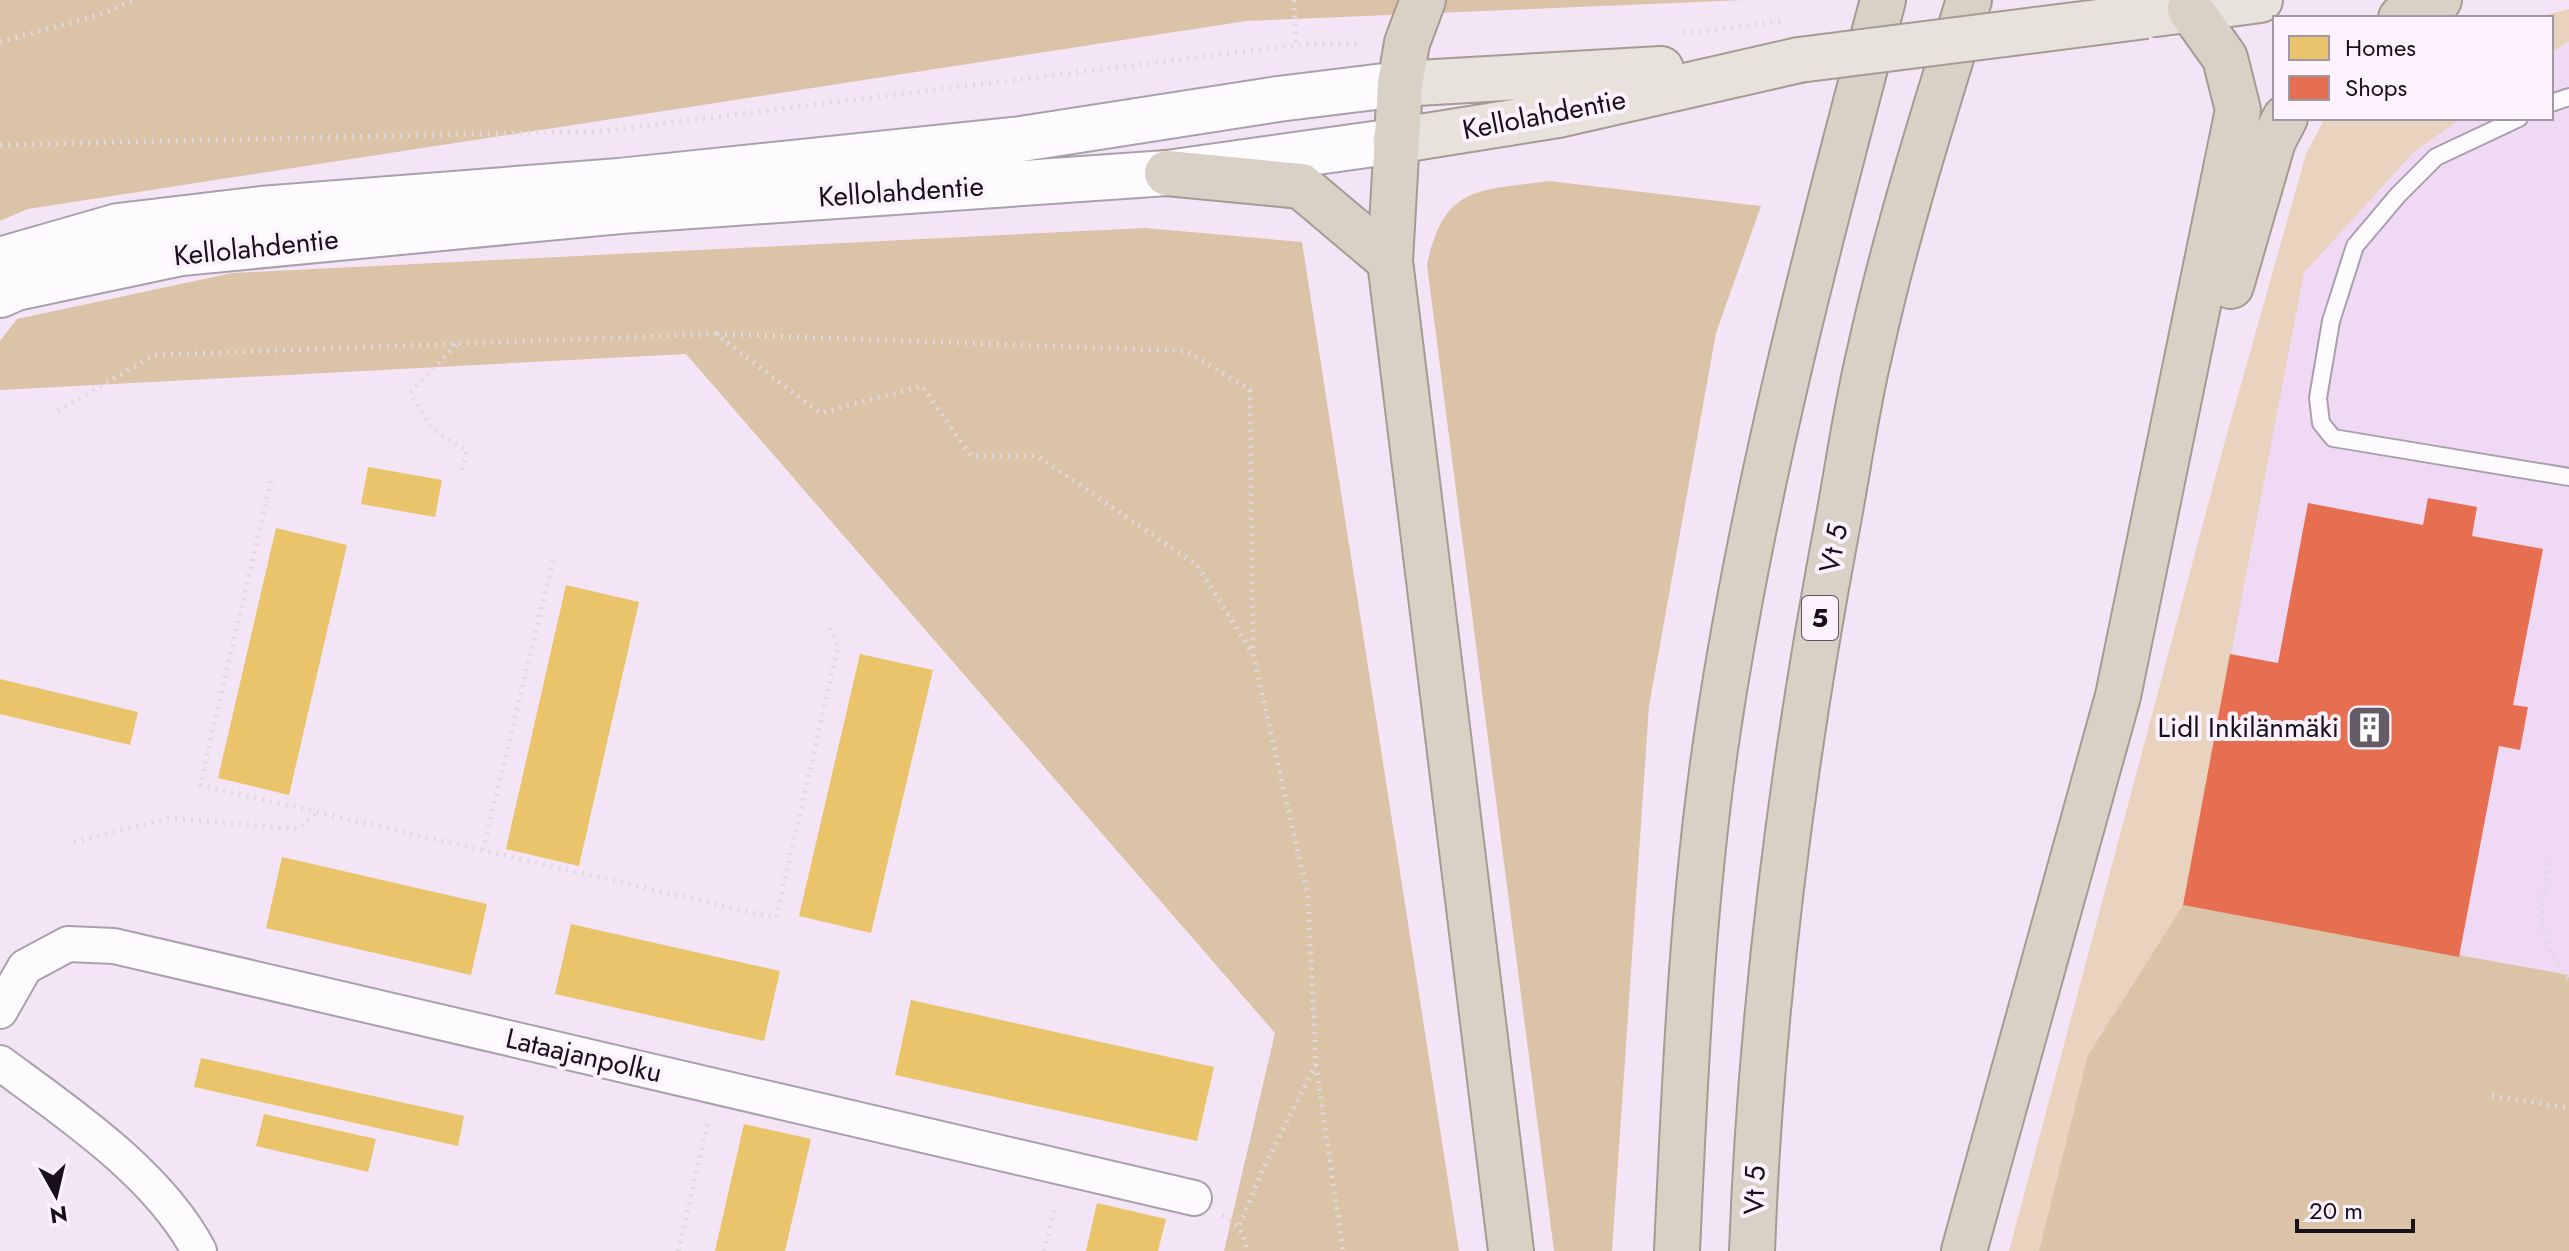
<svg xmlns="http://www.w3.org/2000/svg" width="2569" height="1251" font-family="Jost,sans-serif">
	<style>
		.built { fill: #f0d9f5 }
		.green { fill: #e9d3be }
		.forest { fill: #dbc3a8 }
		.homes { fill: #e9c46a }
		.shops { fill: #e76f51 }
		.lines { fill: none; stroke-linecap: round; stroke-linejoin: round }
		.service-casing { stroke: #aaa0ad; stroke-width: 20 }
		.minor-casing { stroke: #aaa0ad; stroke-width: 38 }
		.secondary-casing { stroke: #aaa0ad; stroke-width: 48 }
		.primary-casing { stroke: #a79a93; stroke-width: 48 }
		.motorway-casing { stroke: #a79a93; stroke-width: 48 }
		.path { stroke: #dedade; stroke-width: 5; stroke-dasharray: 2 6; stroke-linecap: butt }
		.service { stroke: #fdfbfe; stroke-width: 16 }
		.minor { stroke: #fdfbfe; stroke-width: 34 }
		.secondary { stroke: #fdfbfe; stroke-width: 44 }
		.primary { stroke: #e7e2dc; stroke-width: 44 }
		.motorway { stroke: #d9d1c6; stroke-width: 44 }
		.primary-bridge-casing { stroke: #a79a93; stroke-width: 48; stroke-linecap: butt }
		.path-bridge { stroke: #dedade; stroke-width: 5; stroke-dasharray: 2 6; stroke-linecap: butt }
		.primary-bridge { stroke: #e7e2dc; stroke-width: 44 }
		.labels { text-anchor: middle; stroke-width: 8; stroke-linejoin: round; paint-order: stroke }
		.shield { fill: #fcf2fe; stroke: #5c545e; stroke-width: 2 }
		.shield-label { font-size: 26px; font-weight: bold; fill: #18101a }
		.street-label { font-size: 28px; fill: #18101a; stroke: #fcf2fe }
		.poi-label { font-size: 28px; fill: #18101a; stroke: #fcf2fe; text-anchor: end }
	</style>
	<rect width="100%" height="100%" fill="#f3e5f6"/>
	<path class="built" d="M2569 41V975L2183 905 2304 273 2414 152 2462 118H2551V54Z"/>
	<path class="green" d="M2569 9V41L2551 54V18H2534Z
		M2325 118H2462L2414 152 2304 273 2183 905 2088 1055 2039 1251H2009L2223 448 2306 154Z"/>
	<path class="forest" d="M0 0H1744L1246 21 28 209 0 221Z
		M1549 181 1761 206 1716 333 1649 706 1612 1251H1554L1427 265C1444 184 1479 191 1549 181Z
		M1145 228 1302 242 1459 1251H1224L1275 1033 686 354 0 390V341L17 319 232 273Z
		M2183 905 2569 975V1251H2039L2088 1055Z"/>
	<path class="homes" d="M368 467 442 480 435 517 361 504Z
		M276 528 347 545 289 795 218 778Z
		M566 585 639 602 579 866 506 849Z
		M860 654 933 670 871 933 799 916Z
		M0 679 138 712 130 745 0 714Z
		M282 857 487 904 471 975 266 928Z
		M571 924 780 971 764 1041 555 994Z
		M911 1000 1214 1067 1197 1141 895 1075Z
		M201 1058 464 1116 458 1146 194 1087Z
		M264 1114 376 1139 368 1172 256 1146Z
		M744 1124 811 1139 785 1251H715Z
		M1097 1203 1166 1219 1158 1251H1086Z"/>
	<path class="shops" d="M2428 498 2477 507 2472 536 2543 549 2513 705 2528 707 2520 750 2499 746 2459 957 2183 905 2230 654 2278 663 2308 503 2423 525Z"/>
	<g class="lines">
		<defs>
			<path id="service" d="M2551 103 2569 97
				M2519 118 2436 157 2398 195 2355 246 2331 321 2318 398 2321 423 2333 438 2569 477"/>
			<path id="minor" d="M0 1011 25 967 68 944 114 946 1194 1198
				M0 1063C68 1113 159 1174 199 1251"/>
			<path id="secondary" d="M0 260 118 226 261 209 619 181 1021 139 1278 99 1400 84
				M0 295 16 288 181 253 620 211 1167 173 1395 141"/>
			<path id="primary" d="M2156 14 2260 0
				M1400 84 1661 69
				M1395 141 1558 115 1799 60"/>
			<path id="motorway" d="M1423 0 1407 43 1400 84 1390 261 1511 1251
				M2401 18 2439 0
				M1167 173 1301 186 1390 261
				M2231 286 2273 141 2285 118
				M1677 1251C1685 1076 1692 902 1718 729 1755 483 1819 240 1883 0
				M1752 1251C1761 1008 1792 766 1837 527 1848 469 1856 409 1870 351 1896 233 1933 116 1969 0
				M1964 1251 2118 696 2238 110 2225 58 2190 9"/>
		</defs>
		<use href="#service" class="service-casing"/>
		<use href="#minor" class="minor-casing"/>
		<use href="#secondary" class="secondary-casing"/>
		<use href="#primary" class="primary-casing"/>
		<use href="#motorway" class="motorway-casing"/>
		<path class="path" d="M1294 0 1296 45
			M1683 32H1699
			M0 42 99 15 134 0
			M0 145 603 131 1296 45 1362 44
			M717 334 1186 351 1250 390 1253 652
			M456 345 410 393 433 430 467 450 461 475
			M58 411 154 355 716 334 820 413 922 386 971 456H1037L1197 565 1253 654 1308 896 1316 1064 1262 1171 1239 1227
			M271 481 200 785 776 918 838 646 829 625
			M74 842 169 818 297 829 317 813
			M483 850 554 557
			M2548 863C2542 912 2533 939 2569 979
			M1316 1065 1343 1251
			M2492 1096 2569 1108
			M1222 1215C1237 1225 1246 1232 1246 1251
			M678 1251 708 1122
			M1044 1251 1056 1204"/>
		<use href="#service" class="service"/>
		<use href="#minor" class="minor"/>
		<use href="#secondary" class="secondary"/>
		<use href="#primary" class="primary"/>
		<use href="#motorway" class="motorway"/>
		<defs>
			<path id="primary-bridge" d="M1799 60 2146 16"/>
		</defs>
		<use href="#primary-bridge" class="primary-bridge-casing"/>
		<path class="path-bridge" d="M1699 32 1781 21"/>
		<use href="#primary-bridge" class="primary-bridge"/>
	</g>
	<defs>
		<symbol id="building-square" viewBox="-11 -11 22 22"><rect x="-9" y="-9" width="18" height="18" rx="4" fill="#655b67" stroke="#fcf2fe"/><path d="M-4-6H4V6H1V3H-1V6H-4ZM-2.5-4.3h1.7v1.8h-1.7ZM.8-4.3h1.7v1.8H.8ZM-2.5-1h1.7V.8h-1.7ZM.8-1h1.7V.8H.8Z" fill="#fff"/></symbol>
	</defs>
	<g fill-rule="evenodd">
		<use href="#building-square" x="2344" y="702" width="51" height="51"/>
	</g>
	<g class="labels">
		<rect class="shield" x="1802" y="596" width="36" height="44" rx="6"/>
		<g class="shield-label">
			<text x="1820" y="627">5</text>
		</g>
		<g class="street-label">
			<text transform="translate(1544 114) rotate(-11)" y="10">Kellolahdentie</text>
			<text transform="translate(901 191) rotate(-4)" y="10">Kellolahdentie</text>
			<text transform="translate(256 247) rotate(-6)" y="10">Kellolahdentie</text>
			<text transform="translate(1833 548) rotate(-79)" y="10">Vt 5</text>
			<text transform="translate(584 1055) rotate(13)" y="10">Lataajanpolku</text>
			<text transform="translate(1754 1190) rotate(-88)" y="10">Vt 5</text>
		</g>
		<g class="poi-label">
			<text x="2339" y="737">Lidl Inkilänmäki</text>
		</g>
	</g>
	<rect x="2273" y="16" width="280" height="104" fill="#fcf2fe" stroke="#a198a3" stroke-width="2"/>
	<rect x="2289" y="36" width="40" height="24" fill="#e9c46a" stroke="#a198a3" stroke-width="2"/>
	<text x="2345" y="56" font-size="24" fill="#18101a">Homes</text>
	<rect x="2289" y="76" width="40" height="24" fill="#e76f51" stroke="#a198a3" stroke-width="2"/>
	<text x="2345" y="96" font-size="24" fill="#18101a">Shops</text>
	<g transform="translate(56 1195) rotate(172)" stroke="#fcf2fe" stroke-width="6" paint-order="stroke">
	<path d="M0-6L14 30L0 20L-14 30Z" fill="#18101a"/>
	<text y="-12" font-size="22" font-weight="bold" text-anchor="middle" fill="#18101a">N</text>
	</g>
	<path d="M2297 1219v12h116v-12" fill="none" stroke="#18101a" stroke-width="4"/>
	<text x="2309" y="1219" font-size="24" fill="#18101a" stroke="#fcf2fe" stroke-width="6" paint-order="stroke">20 m</text>
</svg>
